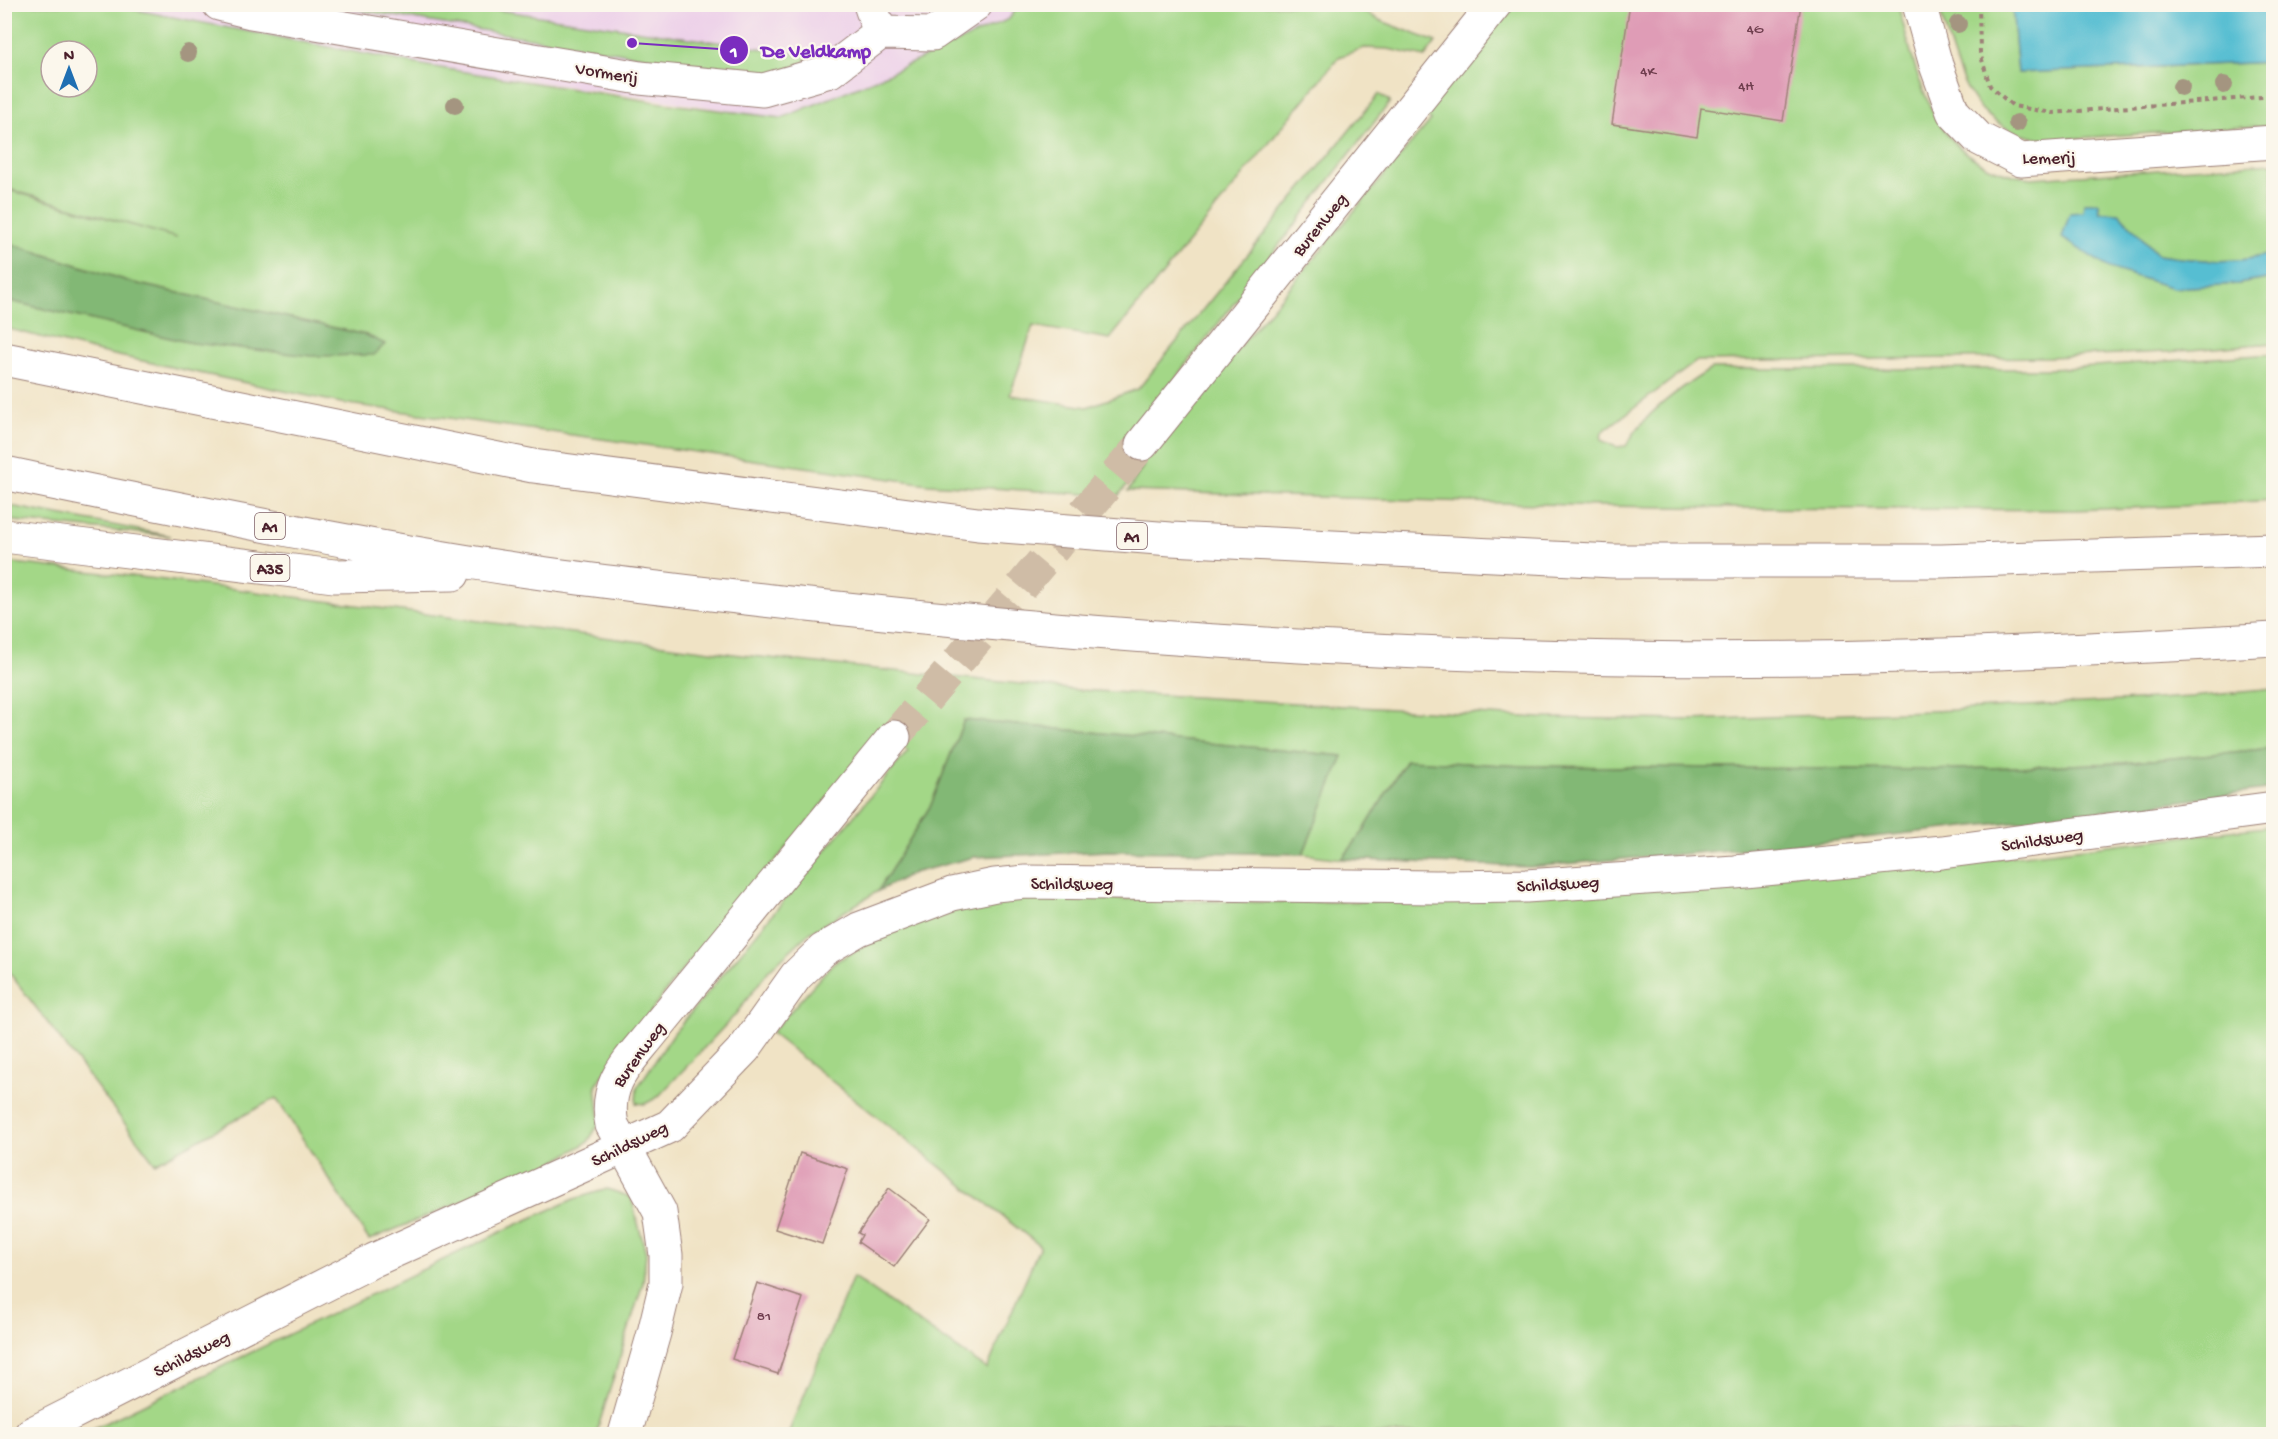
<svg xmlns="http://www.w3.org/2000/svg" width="2278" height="1439" font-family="'Gochi Hand',sans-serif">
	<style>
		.built { fill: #edd1e9 }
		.green { fill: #a3d787; stroke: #767b59; stroke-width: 1.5; fill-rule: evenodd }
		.forest { fill: #82b874; stroke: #666c50; stroke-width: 1.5 }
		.water { fill: #56bed2; stroke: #506e7e; stroke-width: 1.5 }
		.building { fill: #df9cb6 }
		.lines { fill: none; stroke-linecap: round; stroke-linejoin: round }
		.minor-tunnel { stroke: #cfbca6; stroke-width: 33; stroke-dasharray: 33 16; stroke-linecap: butt }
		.minor-casing { stroke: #9d8178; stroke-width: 35 }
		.highway-casing { stroke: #9d8178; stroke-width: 35 }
		.path { stroke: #9d8178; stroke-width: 4; stroke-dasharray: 4.5 4.5; stroke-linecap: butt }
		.minor { stroke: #fff; stroke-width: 33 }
		.highway { stroke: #fff; stroke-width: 33 }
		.tree { fill: #a49580 }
		.labels { text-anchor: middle; stroke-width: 4.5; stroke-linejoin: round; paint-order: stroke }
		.number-label { font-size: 15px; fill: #6f3e4e }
		.shield { fill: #fbf7ec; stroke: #7f6065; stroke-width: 1.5 }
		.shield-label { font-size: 16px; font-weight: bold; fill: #4a1f2b }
		.street-label { font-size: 18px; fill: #4a1f2b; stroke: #fbf7ec }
		.leader { fill: none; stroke: #7b2cbf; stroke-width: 2 }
		.callout-dot { fill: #7b2cbf; stroke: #fbf7ec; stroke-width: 2 }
		.mark-label { font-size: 18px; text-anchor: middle; font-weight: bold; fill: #fff }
		.callout-label { font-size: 20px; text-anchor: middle; font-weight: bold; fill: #7b2cbf; stroke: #fbf7ec; stroke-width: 4.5; stroke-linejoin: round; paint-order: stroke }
	</style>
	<rect width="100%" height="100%" fill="#fbf7ec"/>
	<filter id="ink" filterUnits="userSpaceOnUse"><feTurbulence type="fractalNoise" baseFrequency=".0167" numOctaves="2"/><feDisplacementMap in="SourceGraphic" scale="12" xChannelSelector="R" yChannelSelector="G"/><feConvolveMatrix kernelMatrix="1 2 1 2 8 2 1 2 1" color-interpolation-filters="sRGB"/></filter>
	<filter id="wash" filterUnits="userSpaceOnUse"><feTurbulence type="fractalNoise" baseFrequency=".008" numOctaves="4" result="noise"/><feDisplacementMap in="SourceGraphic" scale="24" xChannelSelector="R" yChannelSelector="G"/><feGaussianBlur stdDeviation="1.35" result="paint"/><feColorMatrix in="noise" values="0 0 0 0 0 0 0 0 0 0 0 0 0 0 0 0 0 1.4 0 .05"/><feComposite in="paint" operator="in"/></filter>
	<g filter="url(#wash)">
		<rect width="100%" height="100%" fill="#f0e3c5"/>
		<path class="built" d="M110 5H1018L1009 19 883 76 782 118 428 66Z"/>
		<path class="green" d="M5 5H110L428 66 662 103 782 118 883 76 1009 19 1019 5H1354L1379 20 1436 42 1425 57 1388 49 1364 48 1339 57 1110 339 1033 326 1010 395 1087 407 1138 389 1379 94 1390 102 1132 435 1154 448 1431 120 1424 114 1510 5H1898C1920 85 1933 167 2031 178L2273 163V252C2242 266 2192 260 2158 255L2119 213 2100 212 2099 203H2084L2173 288 2238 284 2273 278V343L2167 352 2048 357 1697 361 1602 432 1601 440 1616 447 1626 446C1644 413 1679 389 1711 369H2051L2273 354V500L2182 506 2074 510 1738 508 1600 506 1128 491 1144 465 1118 496 928 484 341 403 100 352 5 328V300L192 343 385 345 366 335 134 283 5 242V189L177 238 5 188ZM51 51H87V87H51Z
			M327 5H464L819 57 770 77Z
			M1938 5H2012L2018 73 2273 62V125L2048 140C1965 129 1959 72 1938 5Z
			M5 505 171 536 5 520Z
			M5 562 157 579 741 655 1079 690 1540 718 1691 720 1956 710 2192 697 2273 689V748L2123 763 1933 770 1523 766 1406 760 1363 832 1342 859 1303 854 1343 756 964 720 931 805 878 891 808 934 769 970 735 1015 658 1097 645 1104 636 1103 637 1088 674 1033 908 751 886 730 675 979 596 1085 600 1122 588 1142 546 1167 369 1240 276 1098 155 1163 5 967Z
			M2273 826V1434H788L853 1277 987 1369 1040 1246 771 1033 833 963 908 922 970 904 1040 897 1263 902 1418 901 1989 859Z
			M607 1189 631 1197 646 1253 643 1283 596 1434H82L509 1228 574 1199Z"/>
		<path class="forest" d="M5 242 134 283 366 335 385 344 374 355 312 356 192 343 5 300Z
			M964 720 1343 756 1303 854 1110 851 974 857 913 873 878 891 931 805Z
			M2273 748V789L2058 817 1835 841 1529 867 1342 859 1363 832 1406 760 1523 766 1933 770 2123 763Z"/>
		<path class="water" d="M2012 5H2273V62L2018 73Z
			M2084 203H2099L2100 212 2119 213 2158 255C2192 260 2242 266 2273 252V278L2238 284 2173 288 2109 268 2062 238 2070 213 2083 212Z"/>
		<g id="blocks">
			<path class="building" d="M1628 4H1801L1783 121 1701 108 1697 137 1612 124 1629 10 1627 9Z
				M800 1153 848 1169 822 1244 775 1229Z
				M889 1188 930 1219 894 1267 858 1242 862 1235 858 1233Z
				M757 1283 803 1298 778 1374 732 1359Z"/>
		</g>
	</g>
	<g filter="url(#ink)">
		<use href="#blocks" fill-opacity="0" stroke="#9d8178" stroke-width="1.5"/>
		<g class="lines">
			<path class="minor-tunnel" d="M894 737 1142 444"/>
			<defs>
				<path id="minor" d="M219 4 251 12 640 78 763 90 830 71 880 33 933 34 976 4
					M870 4 880 33
					M1919 4 1936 65 1953 112 1978 138 2021 160 2274 142
					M1142 444 1495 4
					M31 1434 374 1260 670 1126 745 1048 796 976 823 950 859 929 952 894 995 885 1026 882 1436 887 1526 886 1735 872 1942 852 2274 808
					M625 1434 654 1333 666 1283V1255L660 1212 612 1125C603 1082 630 1061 655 1029L894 737"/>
				<path id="highway" d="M4 359 533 466 978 524 1171 539 1613 561H1942L2274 550
					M4 473C180 509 357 546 534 572 625 585 717 595 808 605 1062 633 1318 651 1574 657 1807 663 2041 653 2274 639
					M4 536 334 576 453 574"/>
			</defs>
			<use href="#minor" class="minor-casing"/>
			<use href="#highway" class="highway-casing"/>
			<path class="path" d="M1979 4 1980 53 1990 86 2013 106 2052 113 2274 96"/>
			<use href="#minor" class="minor"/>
			<use href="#highway" class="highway"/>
		</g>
		<g class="tree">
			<circle cx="1958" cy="24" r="9"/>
			<circle cx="188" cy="53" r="9"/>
			<circle cx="2224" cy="85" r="9"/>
			<circle cx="2181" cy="87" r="9"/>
			<circle cx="455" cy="105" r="9"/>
			<circle cx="2017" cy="123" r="9"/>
		</g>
	</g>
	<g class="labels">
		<g class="number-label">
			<text x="1755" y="33">4G</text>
			<text x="1648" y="75">4K</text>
			<text x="1746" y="90">4H</text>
			<text x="764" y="1320">81</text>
		</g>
		<g class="shield">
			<rect x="255" y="513" width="30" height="26" rx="4.5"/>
			<rect x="1117" y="523" width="30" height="26" rx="4.5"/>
			<rect x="250.5" y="555" width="39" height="26" rx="4.5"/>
		</g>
		<g class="shield-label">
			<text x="270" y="532">A1</text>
			<text x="1132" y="542">A1</text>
			<text x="270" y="574">A35</text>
		</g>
		<g class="street-label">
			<text transform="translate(607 72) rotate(9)" y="6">Vormerij</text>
			<text x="2049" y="163">Lemerij</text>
			<text transform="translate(1319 224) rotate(-51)" y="6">Burenweg</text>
			<text transform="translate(2042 839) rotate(-8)" y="6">Schildsweg</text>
			<text x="1072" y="889">Schildsweg</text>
			<text transform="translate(1558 883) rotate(-3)" y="6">Schildsweg</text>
			<text transform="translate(638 1054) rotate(-54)" y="6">Burenweg</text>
			<text transform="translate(629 1143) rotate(-26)" y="6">Schildsweg</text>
			<text transform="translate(191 1353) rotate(-27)" y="6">Schildsweg</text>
		</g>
	</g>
	<path class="leader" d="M632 43L734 50"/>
	<g class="callout-dot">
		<circle cx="632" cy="43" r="6"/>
		<circle cx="734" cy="50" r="15"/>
	</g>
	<g class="mark-label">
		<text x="734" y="57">1</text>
	</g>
	<g class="callout-label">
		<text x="816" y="57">De Veldkamp</text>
	</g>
	<rect width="2278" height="1439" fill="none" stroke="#fbf7ec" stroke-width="24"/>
	<g transform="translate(69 69)"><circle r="28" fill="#fbf7ec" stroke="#b4a19f" stroke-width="1.5"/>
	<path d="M0-4.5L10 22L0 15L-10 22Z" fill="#1f6fb2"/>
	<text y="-9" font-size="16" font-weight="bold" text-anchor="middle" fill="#4a1f2b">N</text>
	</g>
</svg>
